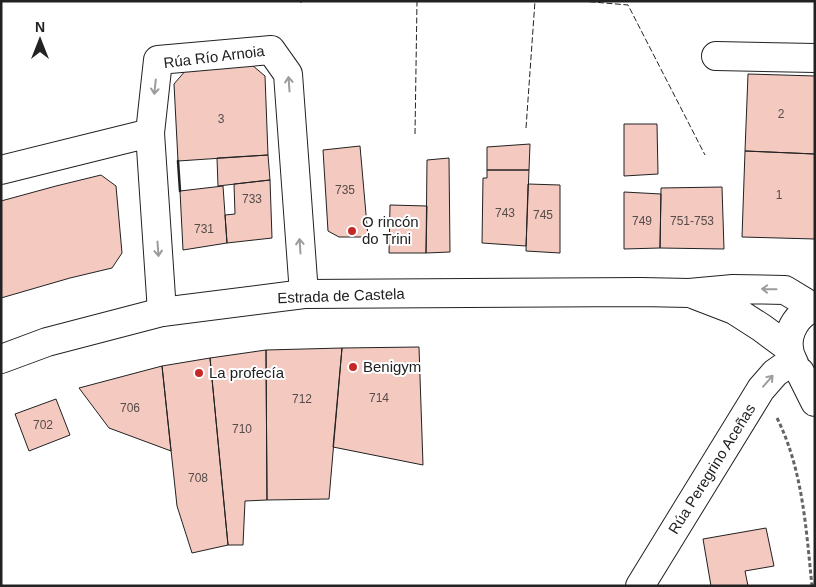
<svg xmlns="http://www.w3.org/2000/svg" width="816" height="587" font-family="Helvetica,sans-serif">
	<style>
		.building { fill: #f3c9c0; stroke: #222 }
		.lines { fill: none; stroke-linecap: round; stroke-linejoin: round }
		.street-casing { stroke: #222; stroke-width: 30 }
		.primary-casing { stroke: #222; stroke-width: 30 }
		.highway-casing { stroke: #222; stroke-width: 30 }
		.path { stroke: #646464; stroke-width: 3; stroke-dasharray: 4 2.5; stroke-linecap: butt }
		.street { stroke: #fff; stroke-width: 28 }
		.primary { stroke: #fff; stroke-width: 28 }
		.highway { stroke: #fff; stroke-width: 28 }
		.fence { stroke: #222; stroke-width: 1; stroke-dasharray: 6 2.5; stroke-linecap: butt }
		.wall { stroke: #222; stroke-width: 2.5 }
		.oneway { stroke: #9c9c9c }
		.poi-dot { fill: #c62828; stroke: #fff; stroke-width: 2 }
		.labels { text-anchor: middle; stroke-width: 4; stroke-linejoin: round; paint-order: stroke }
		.number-label { font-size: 12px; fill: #564c4a }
		.street-label { font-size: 15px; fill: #222; stroke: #fff }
		.poi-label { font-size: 15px; fill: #222; stroke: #fff; text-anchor: start }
	</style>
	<rect width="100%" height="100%" fill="#fff"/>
	<path class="building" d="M252 65 265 76 268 155 178 161 174 84 186 70Z
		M748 74 815 76V154L745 151Z
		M624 124H657L658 174 624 176Z
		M530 144 529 170H487V147Z
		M360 146 368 237H339L328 231 323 150Z
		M745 151 815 154V239L742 237Z
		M268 155 270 180 218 186 217 158Z
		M449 158 450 252 426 253 427 160Z
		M487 170H529L526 246 482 243 483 178H487Z
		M101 175 116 186 122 253 112 268 70 278 1 298V201L56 186Z
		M270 180 272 238 227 243 225 215 235 214 234 184Z
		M528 184 560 185V253L526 251Z
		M223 186 227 243 183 250 180 191Z
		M722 187 724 249 660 248 661 188Z
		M624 192 661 194 660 248 624 249Z
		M390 205 427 206 426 253H389Z
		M419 347 423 465 333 447 342 348Z
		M342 348 329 499 267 500 266 350Z
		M266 350 267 500 245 501 243 545H228L210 358Z
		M210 358 228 545 192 553 177 506 162 366Z
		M162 366 171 451 109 428 79 388Z
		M56 399 70 435 29 451 15 414Z
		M766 528 774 566 745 571 748 586H711L703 539Z"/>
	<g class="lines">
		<defs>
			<path id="street" d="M716 56 815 58
				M1 170 150 133
				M162 312 150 133 158 60 271 50 288 74 304 294
				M640 586 761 389 775 373 792 361"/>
			<path id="primary" d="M695 295 734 310 762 328 789 348
				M1 359 47 342 162 312 304 294 641 292 689 293 733 289 785 290 813 307
				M794 363C781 341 793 316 815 307"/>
			<path id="highway" d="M800 372 815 402"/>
		</defs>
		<use href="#street" class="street-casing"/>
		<use href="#primary" class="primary-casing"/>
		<use href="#highway" class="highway-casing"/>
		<path class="path" d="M777 418C803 470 806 529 812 586"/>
		<use href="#street" class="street"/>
		<use href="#primary" class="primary"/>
		<use href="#highway" class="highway"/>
		<path class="fence" d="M301 1V3
			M581 1 628 5 705 155
			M526 128 535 1
			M415 134 417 1"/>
		<path class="wall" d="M178 161 180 191"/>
	</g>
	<defs><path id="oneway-shaft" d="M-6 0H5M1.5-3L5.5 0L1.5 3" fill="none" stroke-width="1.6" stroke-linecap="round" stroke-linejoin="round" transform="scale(1.25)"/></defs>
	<g class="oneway">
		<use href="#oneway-shaft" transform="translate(289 84) rotate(-94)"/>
		<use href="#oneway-shaft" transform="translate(155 87) rotate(96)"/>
		<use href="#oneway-shaft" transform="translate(300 246) rotate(-94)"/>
		<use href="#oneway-shaft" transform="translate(158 249) rotate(86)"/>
		<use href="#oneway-shaft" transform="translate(769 289) rotate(-179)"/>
		<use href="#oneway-shaft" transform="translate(768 381) rotate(-49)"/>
	</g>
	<g class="poi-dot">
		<circle cx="352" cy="231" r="5"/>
		<circle cx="353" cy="367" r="5"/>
		<circle cx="199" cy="373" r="5"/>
	</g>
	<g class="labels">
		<g class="number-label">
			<text x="781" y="118">2</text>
			<text x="221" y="123">3</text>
			<text x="345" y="194">735</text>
			<text x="779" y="199">1</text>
			<text x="252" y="203">733</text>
			<text x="505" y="217">743</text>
			<text x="543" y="219">745</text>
			<text x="642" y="225">749</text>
			<text x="692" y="225">751-753</text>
			<text x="204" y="233">731</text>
			<text x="379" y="402">714</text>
			<text x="302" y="403">712</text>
			<text x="130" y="412">706</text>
			<text x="43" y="429">702</text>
			<text x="242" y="433">710</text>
			<text x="198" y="482">708</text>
		</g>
		<g class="street-label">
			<text transform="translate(214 57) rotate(-7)" y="5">Rúa Río Arnoia</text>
			<text transform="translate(341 296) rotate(-2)" y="5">Estrada de Castela</text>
			<text transform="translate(712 469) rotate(-58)" y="5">Rúa Peregrino Aceñas</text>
		</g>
		<g class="poi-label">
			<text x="362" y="227">O rincón<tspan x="362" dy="17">do Trini</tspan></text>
			<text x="363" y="372">Benigym</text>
			<text x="209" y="378">La profecía</text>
		</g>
	</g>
	<rect width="816" height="587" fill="none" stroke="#222222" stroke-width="5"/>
	<g transform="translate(40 40)" stroke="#ffffff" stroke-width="4" paint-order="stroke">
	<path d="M0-4L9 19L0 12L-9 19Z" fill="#222222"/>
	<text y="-8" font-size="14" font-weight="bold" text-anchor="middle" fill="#222222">N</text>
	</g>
</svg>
